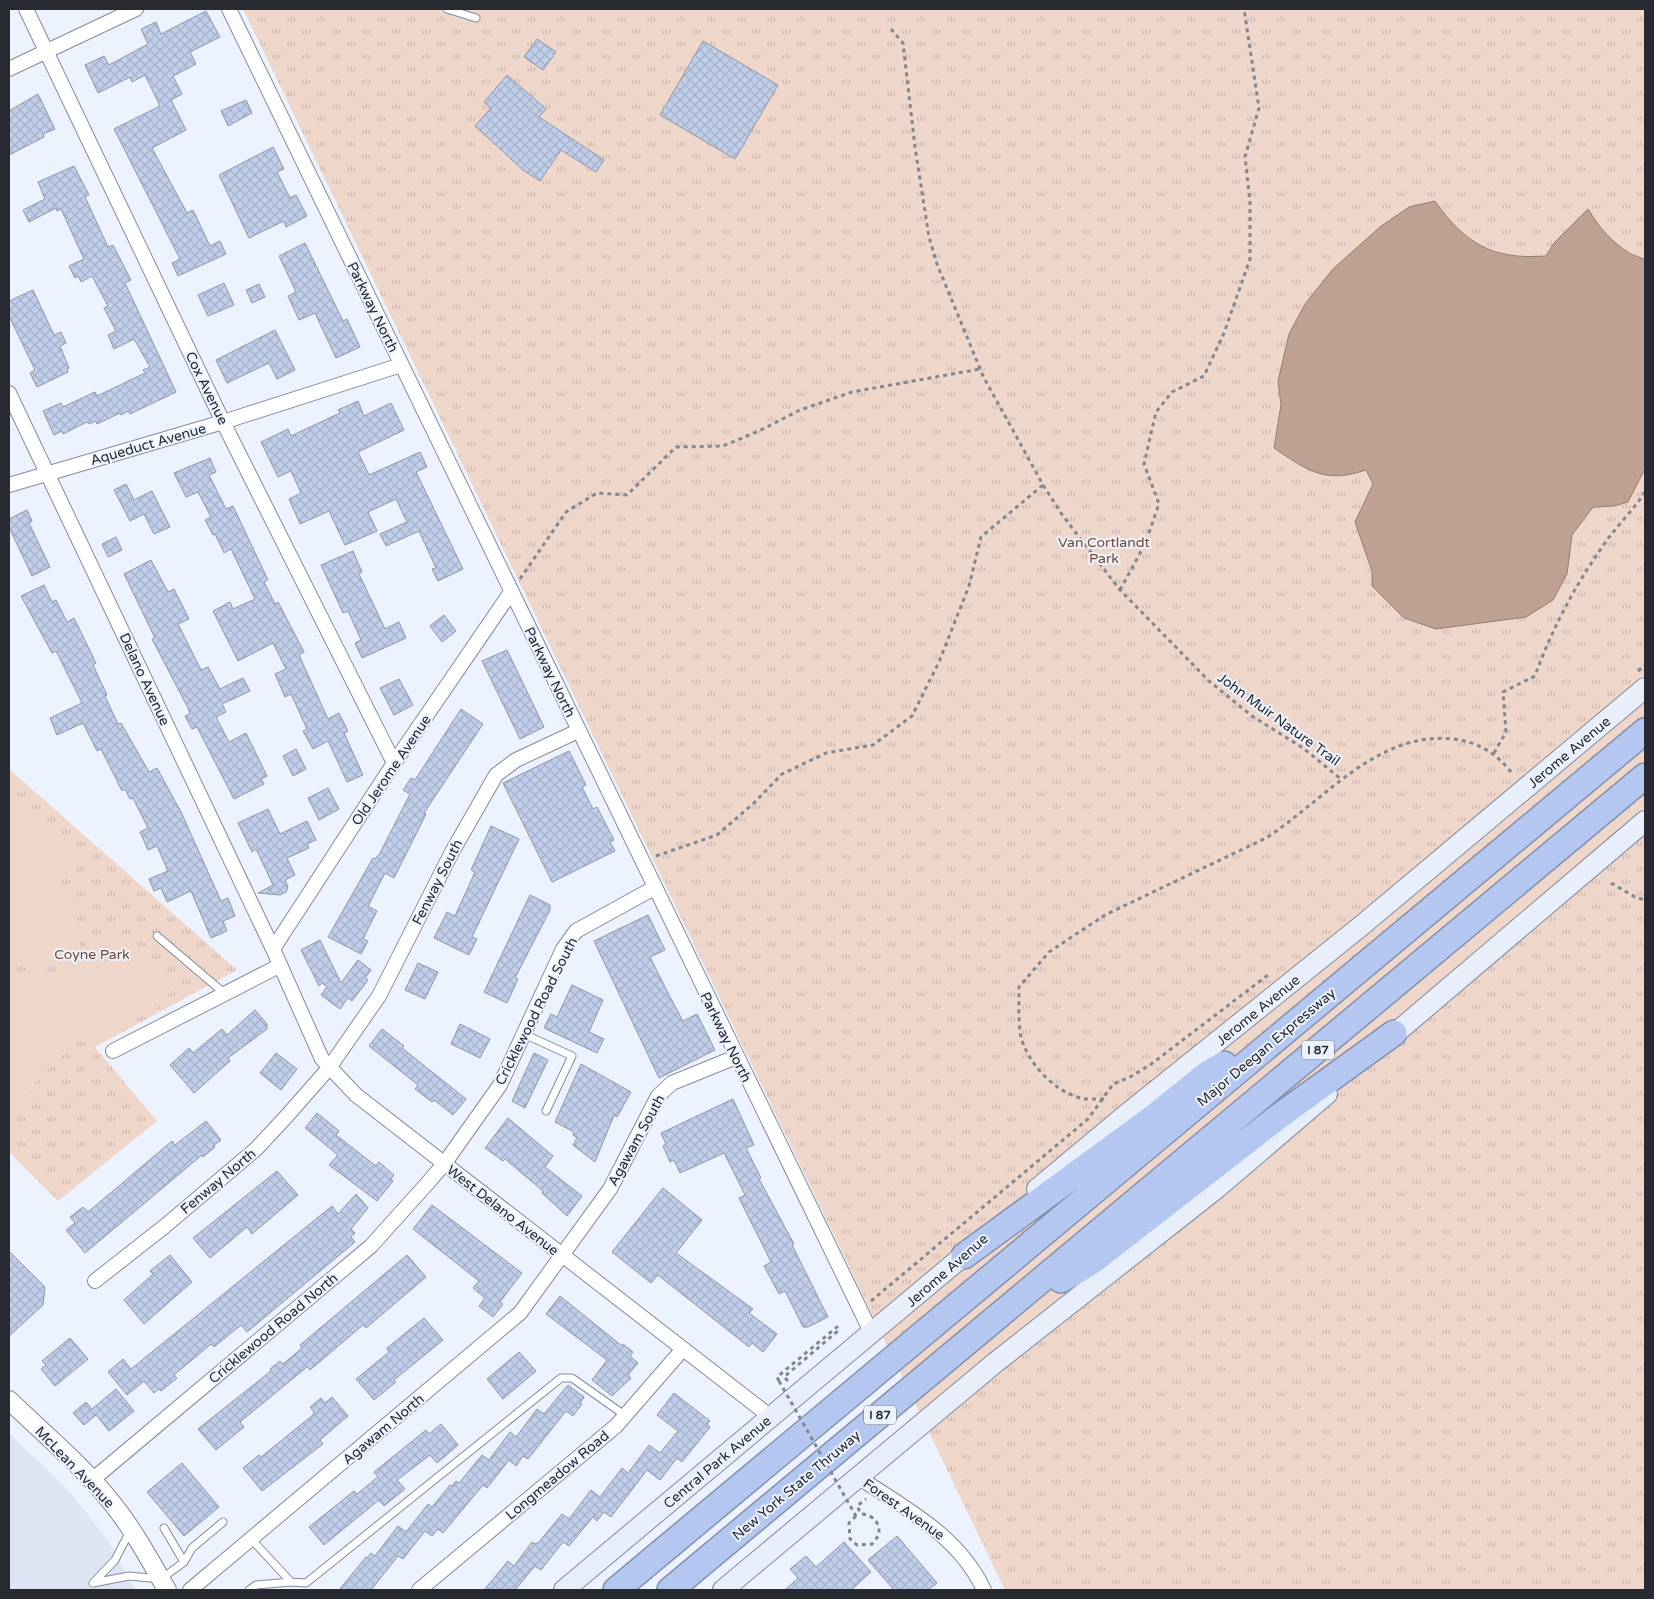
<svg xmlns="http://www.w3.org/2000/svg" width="1654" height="1599" font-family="'Varela Round',sans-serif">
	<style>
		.built { fill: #dde4f3 }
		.park { fill: url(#park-tufts) }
		.pitch { fill: #efd6cb }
		.water { fill: #bfa192; stroke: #917e75 }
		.building { fill: url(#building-cross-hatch); stroke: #8f98a9 }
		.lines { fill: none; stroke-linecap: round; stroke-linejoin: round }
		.service-casing { stroke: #838b9c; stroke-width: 9 }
		.minor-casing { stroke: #838b9c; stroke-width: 16 }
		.tertiary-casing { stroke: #838b9c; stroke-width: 20 }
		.secondary-casing { stroke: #838b9c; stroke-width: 22 }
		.motorway-casing { stroke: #8390ad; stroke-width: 28 }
		.path { stroke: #828790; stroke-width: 3; stroke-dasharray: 4 4; stroke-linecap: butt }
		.service { stroke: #fff; stroke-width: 7 }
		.minor { stroke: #fff; stroke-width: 14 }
		.tertiary { stroke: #fff; stroke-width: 18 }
		.secondary { stroke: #e8eefa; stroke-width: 20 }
		.motorway { stroke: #b4c7f0; stroke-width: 25 }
		.path-bridge { stroke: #828790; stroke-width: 3; stroke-dasharray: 4 4; stroke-linecap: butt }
		.labels { text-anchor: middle; stroke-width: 4; stroke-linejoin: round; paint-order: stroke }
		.shield { fill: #edf3fe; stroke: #62676e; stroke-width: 1 }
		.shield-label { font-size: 12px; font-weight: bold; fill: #272b31 }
		.street-label { font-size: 14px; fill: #272b31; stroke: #edf3fe }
		.park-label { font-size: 14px; fill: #764831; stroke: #edf3fe }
	</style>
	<defs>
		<pattern id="park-tufts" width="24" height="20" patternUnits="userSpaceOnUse" patternTransform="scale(1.25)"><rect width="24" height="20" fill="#efd6cb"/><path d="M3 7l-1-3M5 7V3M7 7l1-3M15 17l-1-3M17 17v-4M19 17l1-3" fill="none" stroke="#cdb8af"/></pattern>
		<pattern id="building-cross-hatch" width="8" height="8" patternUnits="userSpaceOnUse" patternTransform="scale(1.25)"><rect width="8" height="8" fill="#c0cee9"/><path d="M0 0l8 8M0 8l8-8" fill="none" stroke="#a5b1c8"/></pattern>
	</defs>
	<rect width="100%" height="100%" fill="#edf3fe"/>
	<path class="built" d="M9 1433 73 1495 110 1544 135 1590H9Z"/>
	<path class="park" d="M243 9H1645V1590H1005Z
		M9 769 237 970 95 1047 157 1121 58 1201 9 1152Z"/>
	<path class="pitch" d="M9 797 73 856 46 890 64 885 81 946 9 968Z
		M114 929 169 985 168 1002 92 1038 86 1028 60 1036 67 1048 9 1112V984L77 965 78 958Z"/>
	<path class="water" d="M1435 201C1465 244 1493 260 1546 256L1554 243 1588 209C1599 227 1612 243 1631 254 1635 256 1641 257 1645 260V469L1628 502 1614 506 1593 507 1572 535 1567 574 1553 600 1526 617 1436 629 1404 618 1372 586V571L1355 522 1373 484 1366 470C1325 484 1308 471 1274 448L1281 405 1278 381 1289 334 1305 304 1333 269 1380 227 1409 207Z"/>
	<path class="building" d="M206 11 220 37 190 52 196 64 173 76 182 94 171 100 186 130 152 148 187 213 193 210 210 246 220 241 226 254 178 276 172 263 180 259 114 129 160 106 145 75 132 82 130 77 98 93 85 65 104 56 109 65 148 44 141 29 156 22 161 34Z
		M537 39 556 52 543 70 524 57Z
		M703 41 778 85 735 159 660 115Z
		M507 75 546 109 539 117 604 160 596 172 561 150 540 181 523 170 475 126 491 108 484 102Z
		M38 94 55 129 43 134 44 137 9 155V111Z
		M246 100 252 113 228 126 221 111Z
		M273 147 284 169 277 172 290 198 296 195 307 216 286 227 284 221 249 238 219 175Z
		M74 166 89 195 85 197 108 247 113 245 131 280 125 283 176 392 130 414 128 411 121 415 120 413 97 424 96 421 89 424 87 422 63 434 62 431 54 435 43 411 61 403 63 407 95 392 97 396 145 373 143 370 150 367 134 339 114 349 108 335 116 331 104 308 108 306 92 276 81 282 78 276 75 278 69 266 84 259 61 209 57 211 56 208 29 222 23 210 45 199 38 182Z
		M305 243 343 321 347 319 360 347 336 358 315 313 299 320 288 296 296 292 279 256Z
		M224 283 234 305 208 316 198 295Z
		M259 284 265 297 252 303 246 290Z
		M33 290 54 335 61 332 66 343 60 346 69 368 67 369 68 372 37 387 30 373 35 370 9 316V301Z
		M275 330 295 370 277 379 269 363 227 383 216 360Z
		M358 401 364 416 391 403 404 430 358 452 369 475 420 452 427 467 416 472 463 569 438 581 432 569 436 568 419 531 386 546 380 534 407 522 396 499 368 512 377 531 345 545 329 511 300 524 289 499 301 493 291 471 278 477 261 442 288 429 291 436 340 413 338 410Z
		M210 458 216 472 209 475 226 509 233 506 268 580 264 582 275 604 278 602 304 652 299 655 328 719 339 713 348 731 344 733 363 775 347 782 328 741 313 749 303 731 307 729 291 694 285 697 275 674 286 669 273 643 238 661 213 611 230 602 233 609 255 599 231 549 224 553 215 534 213 535 205 520 211 517 198 492 186 497 174 473Z
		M126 484 134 500 152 491 170 527 154 534 144 514 130 521 114 490Z
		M27 510 32 521 29 523 50 567 32 576 9 527V519Z
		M116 537 122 550 108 557 102 544Z
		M353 551 362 572 359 574 385 629 399 622 406 638 362 658 355 643 361 640 348 611 343 613 321 565Z
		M151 560 168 592 174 589 189 619 178 624 201 670 208 667 220 689 243 678 250 691 222 704 226 712 216 717 229 742 246 733 267 776 261 779 264 784 234 799 197 727 192 729 185 716 190 714 188 708 152 639 155 638 124 574Z
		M44 585 52 602 56 600 67 622 74 618 96 663 93 665 107 695 105 696 118 724 121 723 149 772 157 768 181 812 221 901 228 898 235 916 223 921 227 931 211 938 191 891 167 902 161 888 154 891 149 879 168 871 157 846 148 850 140 832 148 828 133 798 130 799 125 789 122 791 101 749 97 751 83 723 57 735 50 718 82 703 56 651 52 653 21 596Z
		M444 615 456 631 442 642 430 626Z
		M507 650 544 727 520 739 482 661Z
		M399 679 413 705 394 715 380 688Z
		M461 709 483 724 424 813 426 814 394 878 385 873 368 906 377 911 363 939 368 941 361 954 328 937 373 858 375 859 380 853 410 794 403 790 411 778 415 780Z
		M296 749 306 769 293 776 283 756Z
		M569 751 586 785 582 787 593 809 597 807 614 840 610 842 615 851 552 882 503 783Z
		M328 788 339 809 319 820 308 798Z
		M268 809 280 834 307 821 316 840 307 844 309 848 287 858 295 875 285 880 288 887 286 892 280 895 258 893 273 885 256 849 252 852 238 823Z
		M491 826 519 839 472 937 477 939 469 955 434 938 447 912 455 916 475 872 471 870Z
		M530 895 550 905V910L515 978 518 979 507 1003 484 992Z
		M648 915 665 950 650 957 669 995 683 1021 697 1014 715 1050 659 1078 594 941Z
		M320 940 341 983 358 960 371 970 365 978 368 980 352 1001 348 998 340 1009 321 995 327 987 322 983 319 986 301 950Z
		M418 963 438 972 425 999 405 990Z
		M572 985 603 1000 589 1032 604 1039 597 1053 544 1028 551 1014 557 1017Z
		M255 1010 267 1024V1029L228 1058 230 1061 194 1093 170 1065 189 1048 193 1053 222 1029 227 1035Z
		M460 1024 490 1039 480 1058 451 1044Z
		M382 1029 404 1046 402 1048 466 1099 453 1115 434 1100 432 1102 415 1089 418 1085 369 1046Z
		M276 1053 297 1069 281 1090 260 1073Z
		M534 1053 548 1060 525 1108 512 1101Z
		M581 1064 631 1092 617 1117 614 1115 595 1162 573 1145 577 1138 573 1135 574 1132 555 1122Z
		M733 1099 754 1145 746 1148 761 1178 759 1179 794 1244 792 1245 828 1317 808 1327H803L785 1291 779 1294 764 1266 771 1262 739 1198 745 1195 724 1153 680 1173 674 1160 670 1162 663 1146 666 1144 661 1133Z
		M317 1113 339 1131 336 1135 376 1166 379 1162 394 1175 391 1179 393 1181 377 1201 329 1165 338 1155 305 1128Z
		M508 1118 553 1156 545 1167 582 1196 567 1216 542 1193 543 1191 505 1159 503 1161 485 1148Z
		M206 1121 221 1140 214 1145 215 1147 203 1157 202 1155 85 1253 66 1230 75 1223 70 1217 83 1207 88 1212 172 1141 175 1145Z
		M277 1171 298 1195 252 1234 247 1227 210 1258 193 1238Z
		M663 1188 702 1220 676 1253 753 1309 749 1313 777 1334 763 1352 752 1343 749 1347 658 1275 651 1283 612 1252Z
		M356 1194 368 1208 351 1229 355 1233 351 1237 355 1242 247 1332 241 1325 214 1347 211 1344 174 1375 177 1378 161 1391 159 1389 154 1393 144 1381 127 1395 108 1372 123 1359 131 1369 332 1206 338 1214Z
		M432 1205 522 1273 500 1302 503 1304 493 1317 479 1306 485 1298 473 1288 479 1281 413 1229Z
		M9 1251 45 1287 43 1305 9 1336Z
		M170 1255 192 1282 144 1324 124 1300 153 1274 150 1271Z
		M407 1255 426 1277 366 1328 363 1325 310 1370 307 1367 240 1422 244 1427 216 1450 198 1429 271 1371 270 1369 280 1361 283 1364 302 1348 300 1345Z
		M560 1296 622 1346 623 1344 633 1352 630 1356 638 1363 628 1375 631 1378 612 1396 592 1380 607 1360 546 1314Z
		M424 1318 443 1340 394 1380 396 1382 374 1400 356 1379 389 1352 387 1348Z
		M70 1338 88 1359 55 1386 41 1369 46 1365 42 1361Z
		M519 1352 536 1371 503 1399 487 1379Z
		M568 1385 584 1397 580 1403 582 1404 573 1416 566 1411 528 1459 523 1456 516 1466 509 1460 487 1488 483 1485 443 1533 438 1529 432 1536 425 1531 403 1559 398 1556 371 1590H339L366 1557 367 1558 371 1553 375 1556 398 1526 406 1532 428 1504 432 1507 450 1485 452 1486 456 1481 459 1483 482 1455 489 1460 510 1432 516 1437 537 1409 544 1414Z
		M116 1389 134 1411 109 1431 96 1415 84 1425 73 1413 86 1402 92 1409Z
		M674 1393 710 1421 707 1424 710 1427 682 1462 677 1458 660 1480 647 1470 611 1517 604 1512 597 1521 593 1517 569 1546 563 1542 541 1570 535 1566 515 1590H484L508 1561 514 1566 532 1542 535 1544 539 1542 562 1514 569 1519 591 1490 600 1497 622 1468 628 1473 649 1445 660 1453 678 1431 657 1415Z
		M332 1397 348 1416 320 1440 323 1444 262 1491 243 1468 259 1455 261 1457 313 1415 314 1412 310 1407 321 1398 325 1403Z
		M441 1424 458 1445 437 1463 430 1455 397 1480 405 1489 384 1506 379 1500 324 1545 309 1527 354 1491 357 1494 378 1477 374 1472 426 1430 429 1434Z
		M182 1463 219 1507 184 1536 147 1492Z
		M897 1536 937 1583 928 1590H894L868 1560Z
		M844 1542 871 1572 851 1590H785L798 1578 790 1569 806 1556 816 1567Z"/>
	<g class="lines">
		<defs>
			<path id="service" d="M447 9 476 18
				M157 936 224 993
				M524 1034 572 1056 546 1111
				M164 1528 184 1562
				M252 1540 291 1582 306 1583 561 1378H572L626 1416
				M93 1583 129 1576 161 1579 184 1562 192 1548 223 1522
				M93 1583 115 1560 130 1531
				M249 1590 256 1585 291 1582"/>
			<path id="minor" d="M26 9 223 422 394 763
				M229 9 872 1334
				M9 69 136 9
				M9 393 273 949 322 1059 356 1095 771 1417
				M9 485 223 422 401 365
				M273 949 394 763 511 592
				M113 1051 279 966
				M95 1281 165 1226 256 1149 285 1118 329 1068 379 996 452 852 496 775 516 760 578 731
				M858 1477C906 1509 959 1536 984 1590
				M92 1480 371 1246 425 1186 444 1164 500 1085 563 949 576 931 654 888
				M190 1590 520 1313 610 1189 658 1096 672 1083 736 1057
				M419 1590 616 1426 683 1349"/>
			<path id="tertiary" d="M9 1400C43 1433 82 1465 112 1503 133 1529 150 1560 167 1590"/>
			<path id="secondary" d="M1384 1043 1645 821
				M1037 1189 1127 1114 1361 926 1645 688
				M564 1590 975 1246
				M723 1590 996 1362 1217 1188 1327 1094"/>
			<path id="motorway" d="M964 1256 1155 1116 1207 1074 1224 1064
				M1061 1280 1090 1263 1278 1117 1394 1033
				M616 1590 1645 731
				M670 1590 1645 776"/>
		</defs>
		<use href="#service" class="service-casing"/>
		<use href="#minor" class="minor-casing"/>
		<use href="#tertiary" class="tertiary-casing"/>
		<use href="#secondary" class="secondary-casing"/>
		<use href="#motorway" class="motorway-casing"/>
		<path class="path" d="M891 29 903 43 915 147 929 237 937 264 983 376 1043 485 1063 516 1120 590 1209 681 1252 716 1303 748 1342 780
			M520 579 566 512 597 493 627 495 676 447 723 446 759 431 800 410 852 392 980 369
			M1120 590 1145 544 1159 504 1144 464 1156 412 1172 392 1204 376 1224 333 1250 259V202L1245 157 1259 108 1244 9
			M1638 671 1645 665
			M1494 753 1506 732 1503 692 1535 676C1552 628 1577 582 1607 540 1619 524 1634 509 1645 492
			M656 856 717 835 754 803 782 774 826 753 873 745 912 716 939 662 969 586 981 537 1043 485
			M1611 883 1635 897 1645 900
			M1104 1099C1098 1099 1091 1099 1085 1099 1056 1094 1028 1064 1021 1037 1018 1021 1019 1003 1019 987L1049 952 1105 915 1266 838C1325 800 1377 731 1453 739 1478 742 1496 753 1511 772
			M871 1301 1088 1119 1113 1084 1130 1077 1150 1065 1268 975
			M779 1381 777 1377 837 1327 839 1330 784 1377 787 1380 788 1379
			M856 1516 849 1523 850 1539 857 1545 872 1544 879 1535C880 1523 874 1515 861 1514L857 1506 866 1499"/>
		<use href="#service" class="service"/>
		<use href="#minor" class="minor"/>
		<use href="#tertiary" class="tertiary"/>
		<use href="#secondary" class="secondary"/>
		<use href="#motorway" class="motorway"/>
		<path class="path-bridge" d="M779 1381 856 1516"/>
	</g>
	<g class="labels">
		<g class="shield">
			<rect x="1302" y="1040.5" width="32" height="19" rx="4"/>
			<rect x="864" y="1405.5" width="32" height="19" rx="4"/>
		</g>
		<g class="shield-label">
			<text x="1318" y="1054">I 87</text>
			<text x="880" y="1419">I 87</text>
		</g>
		<g class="street-label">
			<text transform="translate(373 307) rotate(64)" y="5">Parkway North</text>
			<text transform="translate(207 388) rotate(64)" y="5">Cox Avenue</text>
			<text transform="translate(148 444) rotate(-16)" y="5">Aqueduct Avenue</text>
			<text transform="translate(550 672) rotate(64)" y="5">Parkway North</text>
			<text transform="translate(145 679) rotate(65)" y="5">Delano Avenue</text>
			<text transform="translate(1279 719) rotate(36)" y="5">John Muir Nature Trail</text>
			<text transform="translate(1569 752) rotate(-40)" y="5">Jerome Avenue</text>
			<text transform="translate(391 770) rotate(-56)" y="5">Old Jerome Avenue</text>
			<text transform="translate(437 882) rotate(-63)" y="5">Fenway South</text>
			<text transform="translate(1258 1010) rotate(-39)" y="5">Jerome Avenue</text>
			<text transform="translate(536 1011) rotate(-63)" y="5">Cricklewood Road South</text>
			<text transform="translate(726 1037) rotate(64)" y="5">Parkway North</text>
			<text transform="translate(1266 1047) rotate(-40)" y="5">Major Deegan Expressway</text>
			<text transform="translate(636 1140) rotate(-61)" y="5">Agawam South</text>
			<text transform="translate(218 1181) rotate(-40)" y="5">Fenway North</text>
			<text transform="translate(503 1210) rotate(38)" y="5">West Delano Avenue</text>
			<text transform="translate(947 1270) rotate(-41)" y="5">Jerome Avenue</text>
			<text transform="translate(273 1328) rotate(-40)" y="5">Cricklewood Road North</text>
			<text transform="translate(383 1429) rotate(-40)" y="5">Agawam North</text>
			<text transform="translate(717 1462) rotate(-40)" y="5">Central Park Avenue</text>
			<text transform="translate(75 1467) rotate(46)" y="5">McLean Avenue</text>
			<text transform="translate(557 1475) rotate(-40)" y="5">Longmeadow Road</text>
			<text transform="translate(796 1485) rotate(-40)" y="5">New York State Thruway</text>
			<text transform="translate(904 1509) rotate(35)" y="5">Forest Avenue</text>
		</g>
		<g class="park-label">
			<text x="1104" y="547">Van Cortlandt<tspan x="1104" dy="16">Park</tspan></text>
			<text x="92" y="959">Coyne Park</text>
		</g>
	</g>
	<rect width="1654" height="1599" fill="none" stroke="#272b31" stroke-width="20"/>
</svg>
